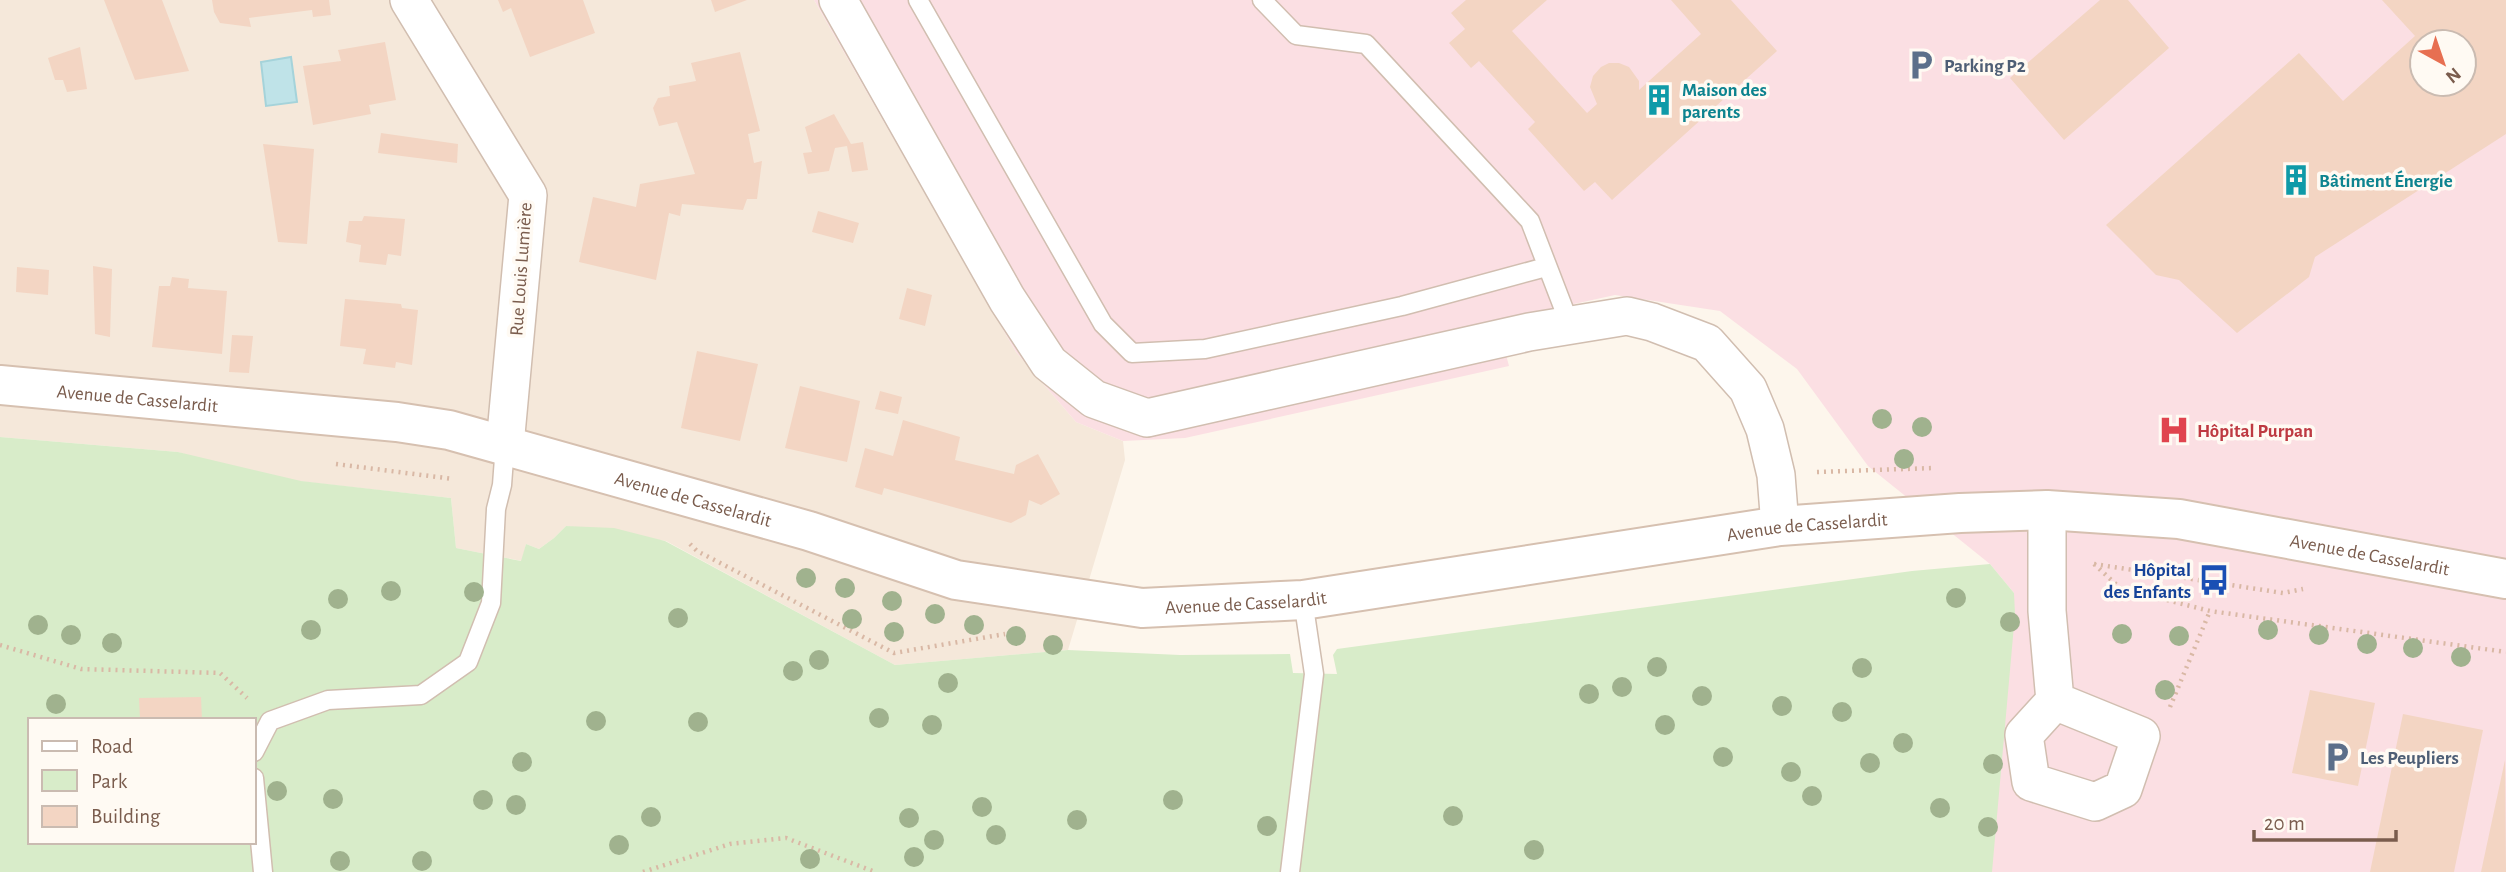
<svg xmlns="http://www.w3.org/2000/svg" width="2506" height="872" font-family="'Alegreya Sans',sans-serif">
	<style>
		.residential { fill: #f5e8da }
		.medical { fill: #fbdfe3; fill-rule: evenodd }
		.green { fill: #d8ecc9; fill-rule: evenodd }
		.water { fill: #bfe3e8; stroke: #a5d3da; stroke-width: 2 }
		.building { fill: #f3d5c3; fill-rule: evenodd }
		.lines { fill: none; stroke-linecap: round; stroke-linejoin: round }
		.lane-casing { stroke: #d1beb0; stroke-width: 21 }
		.street-casing { stroke: #d1beb0; stroke-width: 40 }
		.secondary-casing { stroke: #d6c0b0; stroke-width: 42 }
		.path { stroke: #d9b8a5; stroke-width: 4.5; stroke-dasharray: 2 5; stroke-linecap: butt }
		.lane { stroke: #fff; stroke-width: 18 }
		.street { stroke: #fff; stroke-width: 37 }
		.secondary { stroke: #fff; stroke-width: 38 }
		.tree { fill: #a0b28e }
		.labels { text-anchor: middle; stroke-width: 7; stroke-linejoin: round; paint-order: stroke }
		.service-label { font-size: 19px; font-weight: bold; fill: #4e5e75; stroke: #fffaf3; text-anchor: start }
		.culture-label { font-size: 19px; font-weight: bold; fill: #0d838f; stroke: #fffaf3; text-anchor: start }
		.street-label { font-size: 19px; fill: #7a5c4d; stroke: #fffaf3 }
		.health-label { font-size: 19px; font-weight: bold; fill: #be3a42; stroke: #fffaf3; text-anchor: start }
		.transit-label { font-size: 19px; font-weight: bold; fill: #164399; stroke: #fffaf3; text-anchor: end }
	</style>
	<rect width="100%" height="100%" fill="#fdf6ec"/>
	<path class="residential" d="M0 0H814L1016 352 1076 422 1123 441 1125 460 1068 650 895 665 666 541 566 526 554 538 539 549 526 544 522 561 456 548 451 498 251 476 178 452 0 437Z"/>
	<path class="medical" d="M814 0H2506V872H1988L2014 593 1990 564 1868 466 1797 369 1720 311 1615 295 1497 321 1509 366 1185 438 1123 441 1076 422 1016 352ZM2422 42H2464V84H2422Z"/>
	<path class="green" d="M0 437 178 452 301 481 451 498 456 548 521 561 526 544 539 549 554 538 566 526 614 528 665 541 895 665 1068 650 1180 655 1290 654 1293 673 1337 674 1333 655 1337 649 1912 571 1990 564 2014 593 2015 614 1992 872H0ZM30 720H254V842H30Z"/>
	<path class="water" d="M291 57 297 102 266 106 261 62Z"/>
	<path class="building" d="M104 0H162L189 71 135 80Z
		M212 0H329L331 15 313 17 312 10 249 18 251 27 220 23 214 12Z
		M498 0H583L595 33 530 57 511 8 503 12Z
		M711 0H747L715 12Z
		M1466 0H1547L1512 31 1587 113 1597 104 1590 87 1593 76 1601 67 1609 63H1619L1629 67 1639 81V90L1701 34 1671 0H1731L1777 51 1612 200 1595 182 1584 191 1528 129 1535 122 1479 61 1471 68 1449 43 1465 29 1451 13Z
		M2100 0H2128L2169 48 2064 140 2010 78Z
		M2382 0H2506V134L2315 257 2309 277 2237 333 2179 280 2156 275 2106 225 2299 53 2343 101 2415 36ZM2422 42H2464V84H2422Z
		M385 42 396 100 369 105 371 114 313 125 303 66 341 61 338 50Z
		M80 47 87 89 67 92 63 80H55L48 58Z
		M740 52 760 131 748 134 754 163 762 161 757 199H747L743 210 682 204 680 216 669 213 656 280 579 262 593 197 636 207 640 184 695 174 677 122 659 126 653 108 658 98 670 96 669 86 696 81 691 63Z
		M834 114 851 144 863 142 868 170 852 172 847 146 835 148 829 171 808 174 803 153 812 152 805 127Z
		M381 133 458 144 457 163 378 153Z
		M263 144 314 149 307 244 278 242Z
		M818 211 859 223 853 243 812 232Z
		M364 216 405 219 401 256 388 254 386 265 359 262 361 245 346 242 349 221H362Z
		M93 266 112 269 110 337 95 334Z
		M17 267 49 270 48 295 16 292Z
		M172 277 189 279 188 288 227 291 222 354 152 347 159 286H170Z
		M907 288 932 295 925 326 899 319Z
		M345 299 401 304 402 308 418 310 412 365 396 362 395 368 363 364 366 349 340 346Z
		M232 335 253 336 249 373 229 372Z
		M697 351 758 364 740 441 681 428Z
		M800 386 860 401 847 462 785 448Z
		M880 391 902 397 898 414 875 409Z
		M903 420 960 437 955 460 1014 474 1016 465 1038 454 1060 494 1041 505 1029 500 1026 515 1011 523 884 488 882 495 855 487 865 448 893 456Z
		M2310 690 2375 703 2358 786 2292 773Z
		M201 697 202 720H140L139 698Z
		M2403 714 2483 730 2454 872H2370Z
		M2505 760 2506 872H2481Z"/>
	<g class="lines">
		<defs>
			<path id="lane" d="M918 0 1103 324 1132 353 1205 349 1402 306 1546 267
				M1262 0 1296 35 1366 44 1530 221 1570 325
				M254 752 270 721 328 700 421 695 468 662 491 603 496 509 502 485 505 445
				M254 778 263 872
				M1290 872 1314 674 1303 600"/>
			<path id="street" d="M409 0 528 195 505 445
				M838 0 1007 299 1049 363 1094 399 1147 418 1529 332 1627 316 1652 322 1707 343 1748 389 1765 429 1776 475 1780 526
				M2047 510V611L2055 701 2141 736 2123 789 2095 802 2031 782 2024 735 2055 701"/>
			<g id="secondary">
				<path id="s1" d="M0 385 397 422 449 430 809 531 956 580 1142 608 1303 600 1780 526 1960 513 2047 510 2179 519 2506 579"/>
			</g>
		</defs>
		<use href="#lane" class="lane-casing"/>
		<use href="#street" class="street-casing"/>
		<use href="#secondary" class="secondary-casing"/>
		<path class="path" d="M336 464 453 479
			M1817 472 1934 468
			M690 544 697 551 894 653 1005 634
			M2094 564 2120 588 2210 611 2506 652
			M2094 564 2283 593 2303 589
			M0 645 81 669 220 673 247 698
			M2170 707 2210 611
			M643 872 730 844 786 838 875 872"/>
		<use href="#lane" class="lane"/>
		<use href="#street" class="street"/>
		<use href="#secondary" class="secondary"/>
	</g>
	<g class="tree">
		<circle cx="1882" cy="419" r="10"/>
		<circle cx="1922" cy="427" r="10"/>
		<circle cx="1904" cy="459" r="10"/>
		<circle cx="806" cy="578" r="10"/>
		<circle cx="845" cy="588" r="10"/>
		<circle cx="391" cy="591" r="10"/>
		<circle cx="474" cy="592" r="10"/>
		<circle cx="1956" cy="598" r="10"/>
		<circle cx="338" cy="599" r="10"/>
		<circle cx="892" cy="601" r="10"/>
		<circle cx="935" cy="614" r="10"/>
		<circle cx="678" cy="618" r="10"/>
		<circle cx="852" cy="619" r="10"/>
		<circle cx="2010" cy="622" r="10"/>
		<circle cx="38" cy="625" r="10"/>
		<circle cx="974" cy="625" r="10"/>
		<circle cx="311" cy="630" r="10"/>
		<circle cx="2268" cy="630" r="10"/>
		<circle cx="894" cy="632" r="10"/>
		<circle cx="2122" cy="634" r="10"/>
		<circle cx="71" cy="635" r="10"/>
		<circle cx="2319" cy="635" r="10"/>
		<circle cx="1016" cy="636" r="10"/>
		<circle cx="2179" cy="636" r="10"/>
		<circle cx="112" cy="643" r="10"/>
		<circle cx="2367" cy="644" r="10"/>
		<circle cx="1053" cy="645" r="10"/>
		<circle cx="2413" cy="648" r="10"/>
		<circle cx="2461" cy="657" r="10"/>
		<circle cx="819" cy="660" r="10"/>
		<circle cx="1657" cy="667" r="10"/>
		<circle cx="1862" cy="668" r="10"/>
		<circle cx="793" cy="671" r="10"/>
		<circle cx="948" cy="683" r="10"/>
		<circle cx="1622" cy="687" r="10"/>
		<circle cx="2165" cy="690" r="10"/>
		<circle cx="1589" cy="694" r="10"/>
		<circle cx="1702" cy="696" r="10"/>
		<circle cx="56" cy="704" r="10"/>
		<circle cx="1782" cy="706" r="10"/>
		<circle cx="1842" cy="712" r="10"/>
		<circle cx="879" cy="718" r="10"/>
		<circle cx="596" cy="721" r="10"/>
		<circle cx="698" cy="722" r="10"/>
		<circle cx="932" cy="725" r="10"/>
		<circle cx="1665" cy="725" r="10"/>
		<circle cx="1903" cy="743" r="10"/>
		<circle cx="1723" cy="757" r="10"/>
		<circle cx="522" cy="762" r="10"/>
		<circle cx="1870" cy="763" r="10"/>
		<circle cx="1993" cy="764" r="10"/>
		<circle cx="1791" cy="772" r="10"/>
		<circle cx="277" cy="791" r="10"/>
		<circle cx="1812" cy="796" r="10"/>
		<circle cx="333" cy="799" r="10"/>
		<circle cx="483" cy="800" r="10"/>
		<circle cx="1173" cy="800" r="10"/>
		<circle cx="516" cy="805" r="10"/>
		<circle cx="982" cy="807" r="10"/>
		<circle cx="1940" cy="808" r="10"/>
		<circle cx="1453" cy="816" r="10"/>
		<circle cx="651" cy="817" r="10"/>
		<circle cx="909" cy="818" r="10"/>
		<circle cx="1077" cy="820" r="10"/>
		<circle cx="1267" cy="826" r="10"/>
		<circle cx="1988" cy="827" r="10"/>
		<circle cx="996" cy="835" r="10"/>
		<circle cx="934" cy="840" r="10"/>
		<circle cx="619" cy="845" r="10"/>
		<circle cx="1534" cy="850" r="10"/>
		<circle cx="914" cy="857" r="10"/>
		<circle cx="810" cy="859" r="10"/>
		<circle cx="340" cy="861" r="10"/>
		<circle cx="422" cy="861" r="10"/>
	</g>
	<defs>
		<symbol id="parking-bare" viewBox="-9 -9 18 18"><path d="M-3.5-5.5H1a3.5 3.5 0 0 1 0 7H-1V5.5H-3.5ZM-1-3.4V-.6H.8a1.4 1.4 0 0 0 0-2.8Z" fill="#5c6f8a" stroke="#fffaf3" stroke-width="2.5" paint-order="stroke"/></symbol>
		<symbol id="building-bare" viewBox="-9 -9 18 18"><path d="M-4-6H4V6H1V3H-1V6H-4ZM-2.5-4.3h1.7v1.8h-1.7ZM.8-4.3h1.7v1.8H.8ZM-2.5-1h1.7V.8h-1.7ZM.8-1h1.7V.8H.8Z" fill="#0f9aa8" stroke="#fffaf3" stroke-width="2.5" paint-order="stroke"/></symbol>
		<symbol id="hospital-bare" viewBox="-9 -9 18 18"><path d="M-5-5h3v3.5h4V-5h3V5h-3V1.5h-4V5h-3Z" fill="#e0444e" stroke="#fffaf3" stroke-width="2.5" paint-order="stroke"/></symbol>
		<symbol id="bus-bare" viewBox="-9 -9 18 18"><path d="M-5-6H5V4H4V6H2V4H-2V6H-4V4H-5ZM-3.5-4V0h7V-4ZM-3.5 1.2v1.5H-2V1.2ZM2 1.2v1.5H3.5V1.2Z" fill="#1a4fb4" stroke="#fffaf3" stroke-width="2.5" paint-order="stroke"/></symbol>
	</defs>
	<g fill-rule="evenodd">
		<use href="#parking-bare" x="1899" y="43" width="44" height="44"/>
		<use href="#building-bare" x="1637" y="78" width="44" height="44"/>
		<use href="#building-bare" x="2274" y="158" width="44" height="44"/>
		<use href="#hospital-bare" x="2152" y="408" width="44" height="44"/>
		<use href="#bus-bare" x="2192" y="558" width="44" height="44"/>
		<use href="#parking-bare" x="2315" y="735" width="44" height="44"/>
	</g>
	<g class="labels">
		<g class="service-label">
			<text x="1944" y="72">Parking P2</text>
			<text x="2360" y="764">Les Peupliers</text>
		</g>
		<g class="culture-label">
			<text x="1682" y="96">Maison des<tspan x="1682" dy="22">parents</tspan></text>
			<text x="2319" y="187">Bâtiment Énergie</text>
		</g>
		<g class="street-label">
			<text transform="translate(520 269) rotate(-86)" y="7">Rue Louis Lumière</text>
			<text dy="7" stroke="none"><textPath href="#s1" startOffset="138">Avenue de Casselardit</textPath></text>
			<text dy="7" stroke="none"><textPath href="#s1" startOffset="705">Avenue de Casselardit</textPath></text>
			<text dy="7" stroke="none"><textPath href="#s1" startOffset="1839">Avenue de Casselardit</textPath></text>
			<text dy="7" stroke="none"><textPath href="#s1" startOffset="2406">Avenue de Casselardit</textPath></text>
			<text dy="7" stroke="none"><textPath href="#s1" startOffset="1272">Avenue de Casselardit</textPath></text>
		</g>
		<g class="health-label">
			<text x="2197" y="437">Hôpital Purpan</text>
		</g>
		<g class="transit-label">
			<text x="2191" y="576">Hôpital<tspan x="2191" dy="22">des Enfants</tspan></text>
		</g>
	</g>
	<rect x="28" y="718" width="228" height="126" fill="#fffaf3" stroke="#cabbb1" stroke-width="2"/>
	<rect x="42" y="741" width="35" height="10" fill="#ffffff" stroke="#cabbb1" stroke-width="2"/>
	<text x="91" y="753" font-size="21" fill="#7a5c4d">Road</text>
	<rect x="42" y="770" width="35" height="21" fill="#d8ecc9" stroke="#cabbb1" stroke-width="2"/>
	<text x="91" y="788" font-size="21" fill="#7a5c4d">Park</text>
	<rect x="42" y="806" width="35" height="21" fill="#f3d5c3" stroke="#cabbb1" stroke-width="2"/>
	<text x="91" y="823" font-size="21" fill="#7a5c4d">Building</text>
	<g transform="translate(2443 63) rotate(140)"><circle r="33" fill="#fffaf3" stroke="#cabbb1" stroke-width="2"/>
	<path d="M0-5L12 26L0 18L-12 26Z" fill="#e76f51"/>
	<text y="-10" font-size="19" font-weight="bold" text-anchor="middle" fill="#7a5c4d">N</text>
	</g>
	<path d="M2254 830v10h142v-10" fill="none" stroke="#7a5c4d" stroke-width="3.5"/>
	<text x="2264" y="830" font-size="21" fill="#7a5c4d" stroke="#fffaf3" stroke-width="5" paint-order="stroke">20 m</text>
</svg>
